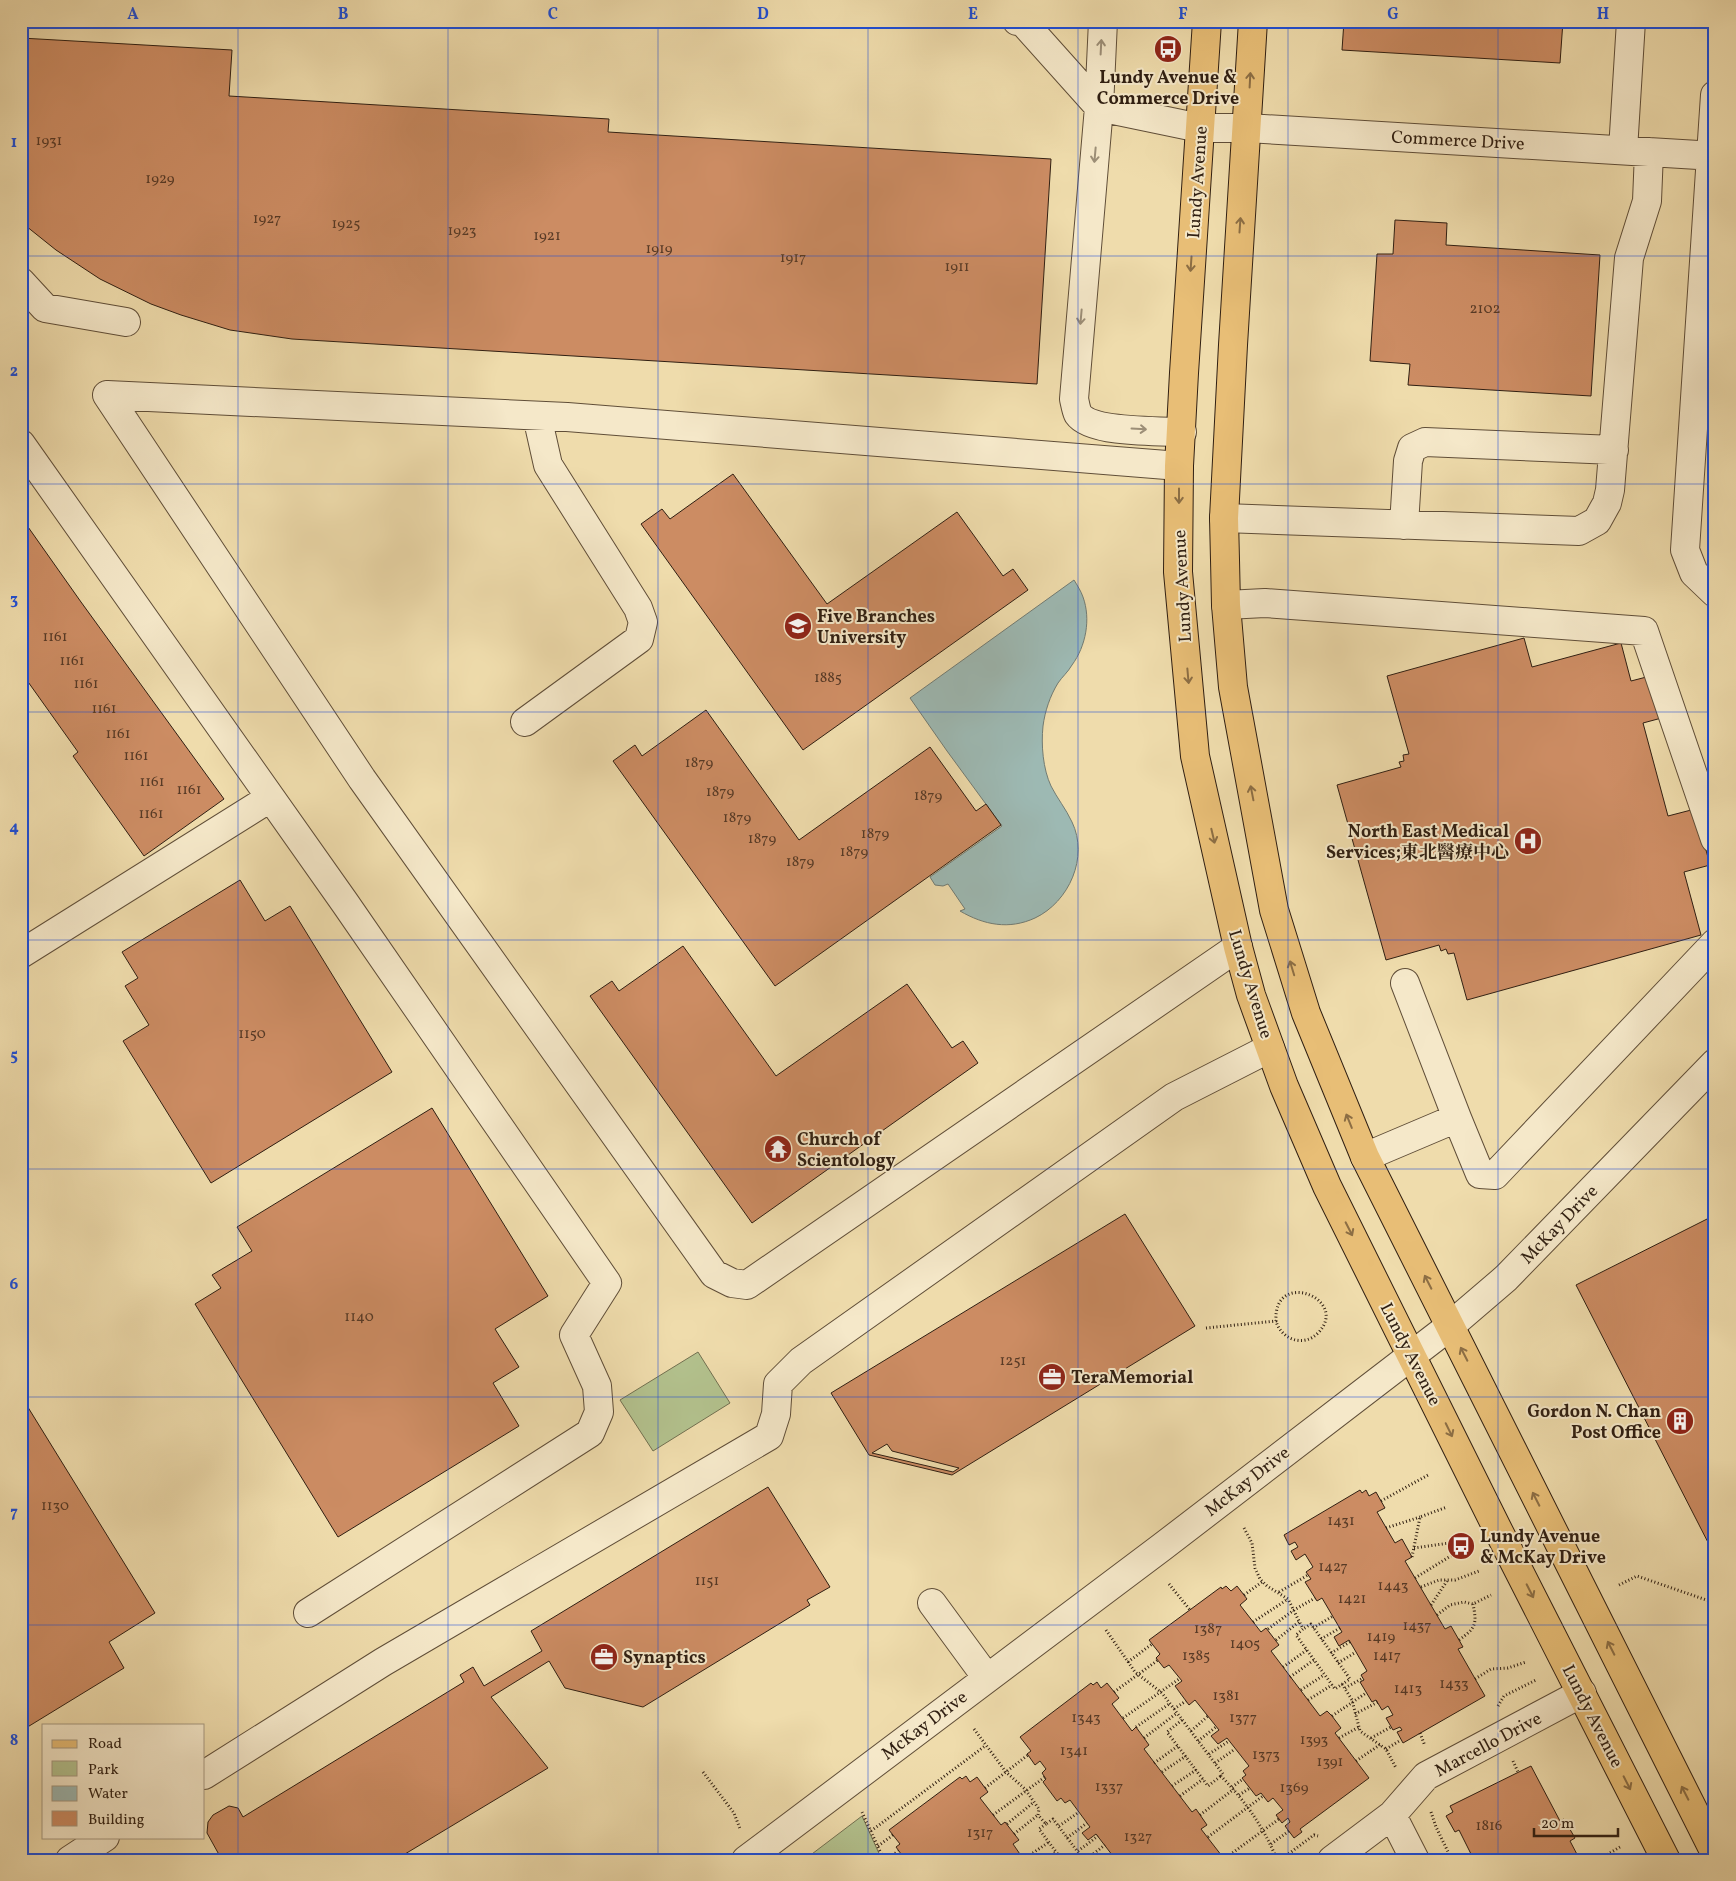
<svg xmlns="http://www.w3.org/2000/svg" width="1736" height="1881" font-family="Vollkorn,'Noto Serif SC',serif">
	<style>
		.green { fill: #b3c28e; stroke: #727050 }
		.water { fill: #9db9b3; stroke: #717b73 }
		.building { fill: #cc8c63; stroke: #301f12; fill-rule: evenodd }
		.lines { fill: none; stroke-linecap: round; stroke-linejoin: round }
		.minor-casing { stroke: #604e38; stroke-width: 30 }
		.major-casing { stroke: #301f12; stroke-width: 30 }
		.path { stroke: #301f12; stroke-width: 3; stroke-dasharray: 1 2.5; stroke-linecap: butt }
		.minor { stroke: #f5e8c9; stroke-width: 28 }
		.major { stroke: #e8be76; stroke-width: 28 }
		.oneway { stroke: #9c8e77 }
		.oneway2 { stroke: #8c6e44 }
		.grid { fill: none; stroke: #1d4ed8; stroke-width: 1; stroke-opacity: 0.55 }
		.labels { text-anchor: middle; stroke-width: 4; stroke-linejoin: round; paint-order: stroke }
		.number-label { font-size: 15px; fill: #573a26 }
		.poi-label { font-size: 18px; font-weight: bold; fill: #301f12; stroke: #f5e8c9; text-anchor: start }
		.street-label { font-size: 18px; fill: #301f12; stroke: #f5e8c9 }
		.neatline { fill: none; stroke: #1d4ed8; stroke-width: 2 }
		.grid-label { font-size: 16px; text-anchor: middle; font-weight: bold; fill: #1d4ed8 }
	</style>
	<rect width="100%" height="100%" fill="#efdcac"/>
	<filter id="stains"><feTurbulence type="fractalNoise" baseFrequency=".004" numOctaves="4"/><feColorMatrix values="0 0 0 0 .2 0 0 0 0 .09 0 0 0 0 .02 0 0 0 .5 -.17"/></filter>
	<radialGradient id="worn" r=".72"><stop offset=".6" stop-color="#630" stop-opacity="0"/><stop offset="1" stop-color="#630" stop-opacity=".3"/></radialGradient>
	<path class="green" d="M698 1352 730 1403 653 1451 620 1400Z
		M862 1816 882 1860H804Z"/>
	<path class="water" d="M1074 580C1077 585 1081 591 1083 597 1091 619 1086 646 1072 665 1068 672 1062 677 1058 683 1050 696 1045 711 1043 726 1041 745 1043 769 1051 786 1057 798 1066 809 1072 822 1089 857 1069 902 1035 918 1009 930 984 925 960 911L965 909 948 884 943 886 935 885 930 877 1002 826 947 751 910 698Z"/>
	<path class="building" d="M1344 21H1563L1560 63 1342 50Z
		M21 38 232 50 229 96 609 119 608 132 1051 159 1037 384 292 339 230 330 181 315 151 304 100 279 56 250 21 222Z
		M1395 220 1447 223 1446 245 1600 255 1591 396 1408 385 1410 364 1370 361 1377 254H1393Z
		M733 474 827 604 957 512 1003 576 1013 569 1028 590 803 750 641 524 662 509 670 519Z
		M21 517 81 602 224 799 144 856 73 756 78 752 21 672Z
		M1524 638 1532 667 1621 643 1631 681 1658 674 1669 716 1643 723 1668 816 1695 809 1710 865 1684 872 1701 935 1467 1000 1454 953 1448 954 1446 949 1441 951 1439 945 1386 960 1337 785 1401 767 1399 762 1404 761 1403 755 1409 754 1387 676Z
		M706 710 799 840 930 747 976 811 986 804 1001 825 775 986 613 761 635 745 642 756Z
		M240 880 265 921 290 906 392 1072 211 1183 123 1041 149 1025 125 986 138 978 122 952Z
		M683 946 776 1076 907 984 952 1048 963 1041 978 1063 752 1223 590 996 612 981 619 991Z
		M432 1108 548 1296 495 1329 519 1367 493 1383 519 1426 338 1537 195 1304 221 1288 212 1275 252 1251 237 1227Z
		M1125 1214 1195 1326 952 1475 869 1455 831 1393ZM887 1444 892 1451 959 1468 953 1472 872 1453Z
		M1715 1215V1556L1576 1285Z
		M21 1396 155 1613 109 1642 124 1668 21 1731Z
		M768 1487 830 1587 807 1600 810 1605 643 1707 565 1688 549 1661 491 1697 548 1768 395 1860H222L207 1833 208 1822 213 1815 229 1806 238 1808 243 1817 464 1682 460 1675 473 1667 484 1686 542 1651 531 1631Z
		M1360 1490 1362 1493 1366 1490 1369 1496 1376 1492 1381 1501 1385 1508 1377 1512 1395 1543 1402 1539 1412 1557 1405 1561 1445 1629 1451 1626 1463 1647 1458 1649 1485 1696 1403 1743 1397 1732 1402 1730 1400 1727 1393 1730 1386 1718 1393 1715 1388 1706 1382 1710 1376 1700 1372 1702 1360 1682 1364 1680 1361 1675 1367 1671 1356 1652 1349 1640 1339 1646 1334 1637 1342 1632 1322 1598 1317 1601 1305 1582 1311 1579 1306 1572 1313 1567 1305 1554 1296 1560 1291 1551 1298 1547 1295 1542 1289 1545 1284 1535Z
		M1226 1586 1231 1591 1237 1586 1244 1595 1247 1599 1240 1605 1261 1632 1266 1628 1279 1645 1271 1651 1320 1716 1327 1711 1332 1716 1341 1728 1335 1733 1369 1778 1300 1829 1302 1832 1294 1838 1285 1826 1290 1822 1288 1818 1282 1823 1276 1815 1283 1810 1273 1798 1268 1802 1261 1793 1256 1796 1242 1778 1246 1775 1243 1771 1249 1766 1227 1738 1218 1744 1211 1736 1219 1730 1195 1700 1189 1705 1186 1701 1175 1686 1182 1681 1169 1665 1164 1668 1156 1658 1160 1654 1149 1640 1221 1587 1222 1589Z
		M1097 1682 1101 1688 1107 1683 1119 1698 1112 1704 1132 1731 1136 1727 1144 1738 1149 1745 1144 1749 1192 1812 1196 1809 1207 1825 1201 1829 1225 1860H1116L1096 1834 1088 1840 1082 1833 1090 1827 1070 1800 1065 1803 1061 1798 1057 1801 1043 1782 1046 1779 1042 1773 1046 1769 1040 1761 1035 1765 1028 1755 1027 1754 1031 1751 1020 1737 1091 1683 1093 1685Z
		M1531 1766 1560 1821 1564 1819 1575 1838 1570 1841 1580 1860H1465L1464 1857 1471 1854 1459 1830 1455 1832 1446 1816 1453 1812 1450 1806Z
		M966 1776 970 1782 977 1777 988 1792 980 1798 1001 1825 1005 1822 1019 1840 1013 1844 1024 1860H913L909 1855 904 1858 896 1847 900 1844 889 1830 960 1777 962 1779Z"/>
	<g class="lines">
		<defs>
			<path id="minor" d="M1017 21 1023 22 1099 107 1200 128H1247L1715 156
				M1103 21 1099 107 1074 399C1075 403 1076 410 1078 414 1091 433 1159 431 1182 432
				M1715 95 1685 550 1694 573 1715 593
				M1623 150 1631 21
				M21 282 45 308 126 322
				M107 395 362 779 714 1274 732 1283 747 1285 1238 947
				M107 395 567 417 1179 466
				M21 444 345 903 607 1283 574 1335 597 1386 599 1412 590 1433 308 1613
				M1224 518 1579 531 1597 521 1607 503 1610 490 1629 258 1647 201 1649 152
				M1404 525 1408 461 1412 448 1425 442 1614 450
				M1226 605 1265 603 1644 631 1715 839
				M525 722 639 639 643 622 638 608 548 465 537 416
				M21 954 270 798
				M1405 983 1457 1118
				M1365 1157 1457 1118 1480 1174 1495 1175 1715 943
				M932 1603 987 1678
				M204 1775 383 1662 769 1436 776 1414 778 1384 801 1361 1174 1097 1270 1048
				M1392 1815 1415 1860
				M70 1860 105 1837
				M746 1860 1162 1547 1450 1326 1506 1278 1715 1063
				M1332 1860 1392 1815 1426 1776 1582 1693"/>
			<path id="major" d="M1207 21 1184 373 1179 466 1178 572 1195 756 1238 947 1251 995 1284 1086 1327 1186 1497 1528 1666 1860
				M1253 21 1233 345 1224 518 1225 560 1226 605 1233 687 1274 910 1306 1013 1365 1157 1715 1853"/>
		</defs>
		<use href="#minor" class="minor-casing"/>
		<use href="#major" class="major-casing"/>
		<path class="path" d="M1206 1328 1276 1321C1273 1268 1351 1299 1318 1333 1303 1348 1281 1339 1276 1321
			M1381 1501 1430 1474
			M1244 1528 1252 1543 1255 1568 1260 1579 1267 1586 1288 1599 1303 1629 1296 1635 1335 1689 1350 1679 1311 1624 1303 1629
			M1386 1528 1420 1517
			M1414 1548 1464 1541
			M1412 1557 1420 1517 1447 1507
			M1415 1578 1467 1546
			M1169 1584 1190 1610
			M1619 1585 1637 1576 1715 1603
			M1421 1587 1439 1580H1455L1479 1571
			M1279 1592 1308 1575
			M1244 1595 1262 1582
			M1431 1605 1447 1581
			M1437 1615 1450 1605 1464 1602 1473 1604 1491 1595
			M1253 1622 1288 1599
			M1313 1628 1333 1616
			M1268 1629 1294 1610 1315 1598
			M1106 1630 1135 1672 1162 1693 1223 1774 1221 1776C1245 1801 1264 1827 1277 1860
			M1321 1639 1340 1628
			M1276 1640 1299 1622
			M1459 1640C1476 1628 1477 1624 1473 1604
			M1331 1653 1350 1642
			M1128 1662 1152 1644
			M1338 1663 1356 1652
			M1283 1667 1307 1650
			M1290 1677 1314 1660
			M1475 1679 1491 1669 1508 1668 1526 1662
			M1342 1684 1352 1700 1360 1731 1386 1749 1396 1768
			M1345 1688 1363 1678
			M1301 1690 1324 1675
			M1114 1692 1158 1660
			M1308 1700 1332 1685
			M1498 1706 1504 1696 1536 1680
			M1174 1709 1186 1701
			M1355 1714 1378 1702
			M1332 1716 1366 1693
			M1123 1718 1179 1679
			M1182 1720 1167 1732 1208 1786 1221 1776
			M1136 1727 1169 1704
			M974 1729 1006 1772 1025 1789 1039 1809 1038 1815 1046 1824 1053 1819 1084 1860
			M1191 1731 1208 1716
			M1420 1733 1425 1746
			M1144 1738 1177 1713
			M1339 1738 1359 1727
			M1371 1738 1391 1727
			M1198 1741 1216 1727
			M1386 1749 1401 1740
			M1209 1754 1229 1741
			M1356 1761 1381 1744
			M1513 1761 1518 1772
			M1154 1763 1178 1746
			M1215 1763 1235 1749
			M703 1772 734 1813 740 1829
			M1162 1772 1186 1756
			M1172 1786 1196 1770
			M1232 1787 1243 1779
			M985 1788 1028 1755
			M1239 1795 1250 1788
			M1180 1796 1203 1779
			M862 1812 884 1860
			M1431 1812 1436 1827 1452 1860
			M993 1815 1045 1777
			M1200 1815 1234 1789
			M1007 1824 1034 1802
			M1046 1824 1039 1829 1062 1860
			M1059 1826 1079 1812
			M871 1831 985 1746
			M1014 1834 1038 1815
			M1208 1837 1263 1796
			M1067 1838 1087 1823
			M1271 1844 1289 1831
			M878 1846 893 1835
			M1078 1851 1098 1836
			M1024 1859 1049 1842
			M1224 1859 1279 1819
			M887 1860 898 1851
			M1046 1860 1056 1852
			M1085 1860 1105 1845
			M1287 1860V1855L1314 1835 1318 1836
			M1598 1860 1620 1847"/>
		<use href="#minor" class="minor"/>
		<use href="#major" class="major"/>
	</g>
	<defs><path id="oneway-shaft" d="M-6 0H5M1.5-3L5.5 0L1.5 3" fill="none" stroke-width="1.6" stroke-linecap="round" stroke-linejoin="round" transform="scale(1.25)"/></defs>
	<g class="oneway">
		<use href="#oneway-shaft" transform="translate(1101 47) rotate(-87)"/>
		<use href="#oneway-shaft" transform="translate(1095 155) rotate(95)"/>
		<use href="#oneway-shaft" transform="translate(1081 317) rotate(95)"/>
		<use href="#oneway-shaft" transform="translate(1139 429) rotate(3)"/>
	</g>
	<g class="oneway2">
		<use href="#oneway-shaft" transform="translate(1250 80) rotate(-87)"/>
		<use href="#oneway-shaft" transform="translate(1240 225) rotate(-86)"/>
		<use href="#oneway-shaft" transform="translate(1191 264) rotate(94)"/>
		<use href="#oneway-shaft" transform="translate(1179 496) rotate(90)"/>
		<use href="#oneway-shaft" transform="translate(1188 676) rotate(85)"/>
		<use href="#oneway-shaft" transform="translate(1252 793) rotate(-101)"/>
		<use href="#oneway-shaft" transform="translate(1213 836) rotate(77)"/>
		<use href="#oneway-shaft" transform="translate(1292 968) rotate(-107)"/>
		<use href="#oneway-shaft" transform="translate(1349 1121) rotate(-112)"/>
		<use href="#oneway-shaft" transform="translate(1349 1229) rotate(63)"/>
		<use href="#oneway-shaft" transform="translate(1428 1282) rotate(-117)"/>
		<use href="#oneway-shaft" transform="translate(1464 1354) rotate(-117)"/>
		<use href="#oneway-shaft" transform="translate(1449 1430) rotate(64)"/>
		<use href="#oneway-shaft" transform="translate(1536 1499) rotate(-117)"/>
		<use href="#oneway-shaft" transform="translate(1530 1591) rotate(63)"/>
		<use href="#oneway-shaft" transform="translate(1611 1648) rotate(-117)"/>
		<use href="#oneway-shaft" transform="translate(1627 1783) rotate(63)"/>
		<use href="#oneway-shaft" transform="translate(1685 1793) rotate(-117)"/>
	</g>
	<path class="grid" d="M238 21V1860M448 21V1860M658 21V1860M868 21V1860M1078 21V1860M1288 21V1860M1498 21V1860M21 256H1715M21 484H1715M21 712H1715M21 940H1715M21 1169H1715M21 1397H1715M21 1625H1715"/>
	<defs>
		<symbol id="bus-disc" viewBox="-11 -11 22 22"><circle r="9.5" fill="#8f2418" stroke="#f5e8c9"/><path d="M-5-6H5V4H4V6H2V4H-2V6H-4V4H-5ZM-3.5-4V0h7V-4ZM-3.5 1.2v1.5H-2V1.2ZM2 1.2v1.5H3.5V1.2Z" fill="#fff"/></symbol>
		<symbol id="university-disc" viewBox="-11 -11 22 22"><circle r="9.5" fill="#8f2418" stroke="#f5e8c9"/><path d="M0-5L7-2L0 1L-7-2ZM-4 1L0 2.5L4 1V4Q0 6-4 4Z" fill="#fff"/></symbol>
		<symbol id="hospital-disc" viewBox="-11 -11 22 22"><circle r="9.5" fill="#8f2418" stroke="#f5e8c9"/><path d="M-5-5h3v3.5h4V-5h3V5h-3V1.5h-4V5h-3Z" fill="#fff"/></symbol>
		<symbol id="temple-disc" viewBox="-11 -11 22 22"><circle r="9.5" fill="#8f2418" stroke="#f5e8c9"/><path d="M0-6L5-2H3V0L6.5 2.5H4V6H1.5V3h-3V6H-4V2.5H-6.5L-3 0V-2H-5Z" fill="#fff"/></symbol>
		<symbol id="office-disc" viewBox="-11 -11 22 22"><circle r="9.5" fill="#8f2418" stroke="#f5e8c9"/><path d="M-6-3h4V-5.5h4V-3h4V5H-6ZM-1-4.5V-3h2v-1.5ZM-6 0V1H6V0Z" fill="#fff"/></symbol>
		<symbol id="building-disc" viewBox="-11 -11 22 22"><circle r="9.5" fill="#8f2418" stroke="#f5e8c9"/><path d="M-4-6H4V6H1V3H-1V6H-4ZM-2.5-4.3h1.7v1.8h-1.7ZM.8-4.3h1.7v1.8H.8ZM-2.5-1h1.7V.8h-1.7ZM.8-1h1.7V.8H.8Z" fill="#fff"/></symbol>
	</defs>
	<g fill-rule="evenodd">
		<use href="#bus-disc" x="1152" y="33" width="32" height="32"/>
		<use href="#university-disc" x="782" y="610" width="32" height="32"/>
		<use href="#hospital-disc" x="1512" y="825" width="32" height="32"/>
		<use href="#temple-disc" x="762" y="1133" width="32" height="32"/>
		<use href="#office-disc" x="1036" y="1361" width="32" height="32"/>
		<use href="#building-disc" x="1664" y="1405" width="32" height="32"/>
		<use href="#bus-disc" x="1445" y="1530" width="32" height="32"/>
		<use href="#office-disc" x="588" y="1641" width="32" height="32"/>
	</g>
	<g class="labels">
		<g class="number-label">
			<text x="49" y="145">1931</text>
			<text x="160" y="183">1929</text>
			<text x="267" y="223">1927</text>
			<text x="346" y="228">1925</text>
			<text x="462" y="235">1923</text>
			<text x="547" y="240">1921</text>
			<text x="659" y="253">1919</text>
			<text x="793" y="262">1917</text>
			<text x="957" y="271">1911</text>
			<text x="1485" y="313">2102</text>
			<text x="55" y="641">1161</text>
			<text x="72" y="665">1161</text>
			<text x="828" y="682">1885</text>
			<text x="86" y="688">1161</text>
			<text x="104" y="713">1161</text>
			<text x="118" y="738">1161</text>
			<text x="136" y="760">1161</text>
			<text x="699" y="767">1879</text>
			<text x="152" y="786">1161</text>
			<text x="189" y="794">1161</text>
			<text x="720" y="796">1879</text>
			<text x="928" y="800">1879</text>
			<text x="151" y="818">1161</text>
			<text x="737" y="822">1879</text>
			<text x="875" y="838">1879</text>
			<text x="762" y="843">1879</text>
			<text x="854" y="856">1879</text>
			<text x="800" y="866">1879</text>
			<text x="252" y="1038">1150</text>
			<text x="359" y="1321">1140</text>
			<text x="1013" y="1365">1251</text>
			<text x="55" y="1510">1130</text>
			<text x="1341" y="1525">1431</text>
			<text x="1333" y="1571">1427</text>
			<text x="707" y="1585">1151</text>
			<text x="1393" y="1590">1443</text>
			<text x="1352" y="1603">1421</text>
			<text x="1417" y="1630">1437</text>
			<text x="1208" y="1633">1387</text>
			<text x="1381" y="1641">1419</text>
			<text x="1245" y="1648">1405</text>
			<text x="1196" y="1660">1385</text>
			<text x="1387" y="1660">1417</text>
			<text x="1454" y="1688">1433</text>
			<text x="1408" y="1693">1413</text>
			<text x="1226" y="1700">1381</text>
			<text x="1086" y="1722">1343</text>
			<text x="1243" y="1722">1377</text>
			<text x="1314" y="1744">1393</text>
			<text x="1074" y="1755">1341</text>
			<text x="1266" y="1759">1373</text>
			<text x="1330" y="1766">1391</text>
			<text x="1109" y="1791">1337</text>
			<text x="1294" y="1792">1369</text>
			<text x="1489" y="1830">1816</text>
			<text x="980" y="1837">1317</text>
			<text x="1138" y="1841">1327</text>
		</g>
		<g class="poi-label">
			<text x="1168" y="83" text-anchor="middle">Lundy Avenue &amp;<tspan x="1168" dy="21">Commerce Drive</tspan></text>
			<text x="817" y="622">Five Branches<tspan x="817" dy="21">University</tspan></text>
			<text x="1509" y="837" text-anchor="end">North East Medical<tspan x="1509" dy="21">Services;東北醫療中心</tspan></text>
			<text x="797" y="1145">Church of<tspan x="797" dy="21">Scientology</tspan></text>
			<text x="1071" y="1383">TeraMemorial</text>
			<text x="1661" y="1417" text-anchor="end">Gordon N. Chan<tspan x="1661" dy="21">Post Office</tspan></text>
			<text x="1480" y="1542">Lundy Avenue<tspan x="1480" dy="21">&amp; McKay Drive</tspan></text>
			<text x="623" y="1663">Synaptics</text>
		</g>
		<g class="street-label">
			<text transform="translate(1458 140) rotate(3)" y="6">Commerce Drive</text>
			<text transform="translate(1197 182) rotate(-86)" y="6">Lundy Avenue</text>
			<text transform="translate(1182 586) rotate(-93)" y="6">Lundy Avenue</text>
			<text transform="translate(1251 984) rotate(73)" y="6">Lundy Avenue</text>
			<text transform="translate(1559 1224) rotate(-46)" y="6">McKay Drive</text>
			<text transform="translate(1411 1354) rotate(63)" y="6">Lundy Avenue</text>
			<text transform="translate(1247 1481) rotate(-38)" y="6">McKay Drive</text>
			<text transform="translate(1593 1716) rotate(63)" y="6">Lundy Avenue</text>
			<text transform="translate(924 1725) rotate(-37)" y="6">McKay Drive</text>
			<text transform="translate(1488 1744) rotate(-28)" y="6">Marcello Drive</text>
		</g>
	</g>
	<rect width="1736" height="1881" fill="none" stroke="#efdcac" stroke-width="55"/>
	<rect x="42" y="1724" width="162" height="115" fill="#f5e8c9" stroke="#a69880"/>
	<rect x="52" y="1740" width="25" height="8" fill="#e8be76" stroke="#a69880"/>
	<text x="88" y="1748" font-size="15" fill="#301f12">Road</text>
	<rect x="52" y="1761" width="25" height="15" fill="#b3c28e" stroke="#a69880"/>
	<text x="88" y="1774" font-size="15" fill="#301f12">Park</text>
	<rect x="52" y="1786" width="25" height="15" fill="#9db9b3" stroke="#a69880"/>
	<text x="88" y="1798" font-size="15" fill="#301f12">Water</text>
	<rect x="52" y="1811" width="25" height="15" fill="#cc8c63" stroke="#a69880"/>
	<text x="88" y="1824" font-size="15" fill="#301f12">Building</text>
	<path d="M1534 1828v8h84v-8" fill="none" stroke="#301f12" stroke-width="2.5"/>
	<text x="1541" y="1828" font-size="15" fill="#301f12" stroke="#f5e8c9" stroke-width="4" paint-order="stroke">20 m</text>
	<rect x="28" y="28" width="1680" height="1826" class="neatline"/>
	<g class="grid-label">
		<text x="133" y="19">A</text>
		<text x="343" y="19">B</text>
		<text x="553" y="19">C</text>
		<text x="763" y="19">D</text>
		<text x="973" y="19">E</text>
		<text x="1183" y="19">F</text>
		<text x="1393" y="19">G</text>
		<text x="1603" y="19">H</text>
		<text x="14" y="147">1</text>
		<text x="14" y="376">2</text>
		<text x="14" y="604">3</text>
		<text x="14" y="832">4</text>
		<text x="14" y="1060">5</text>
		<text x="14" y="1289">6</text>
		<text x="14" y="1517">7</text>
		<text x="14" y="1745">8</text>
	</g>
	<rect width="100%" height="100%" filter="url(#stains)"/>
	<rect width="100%" height="100%" fill="url(#worn)"/>
</svg>
